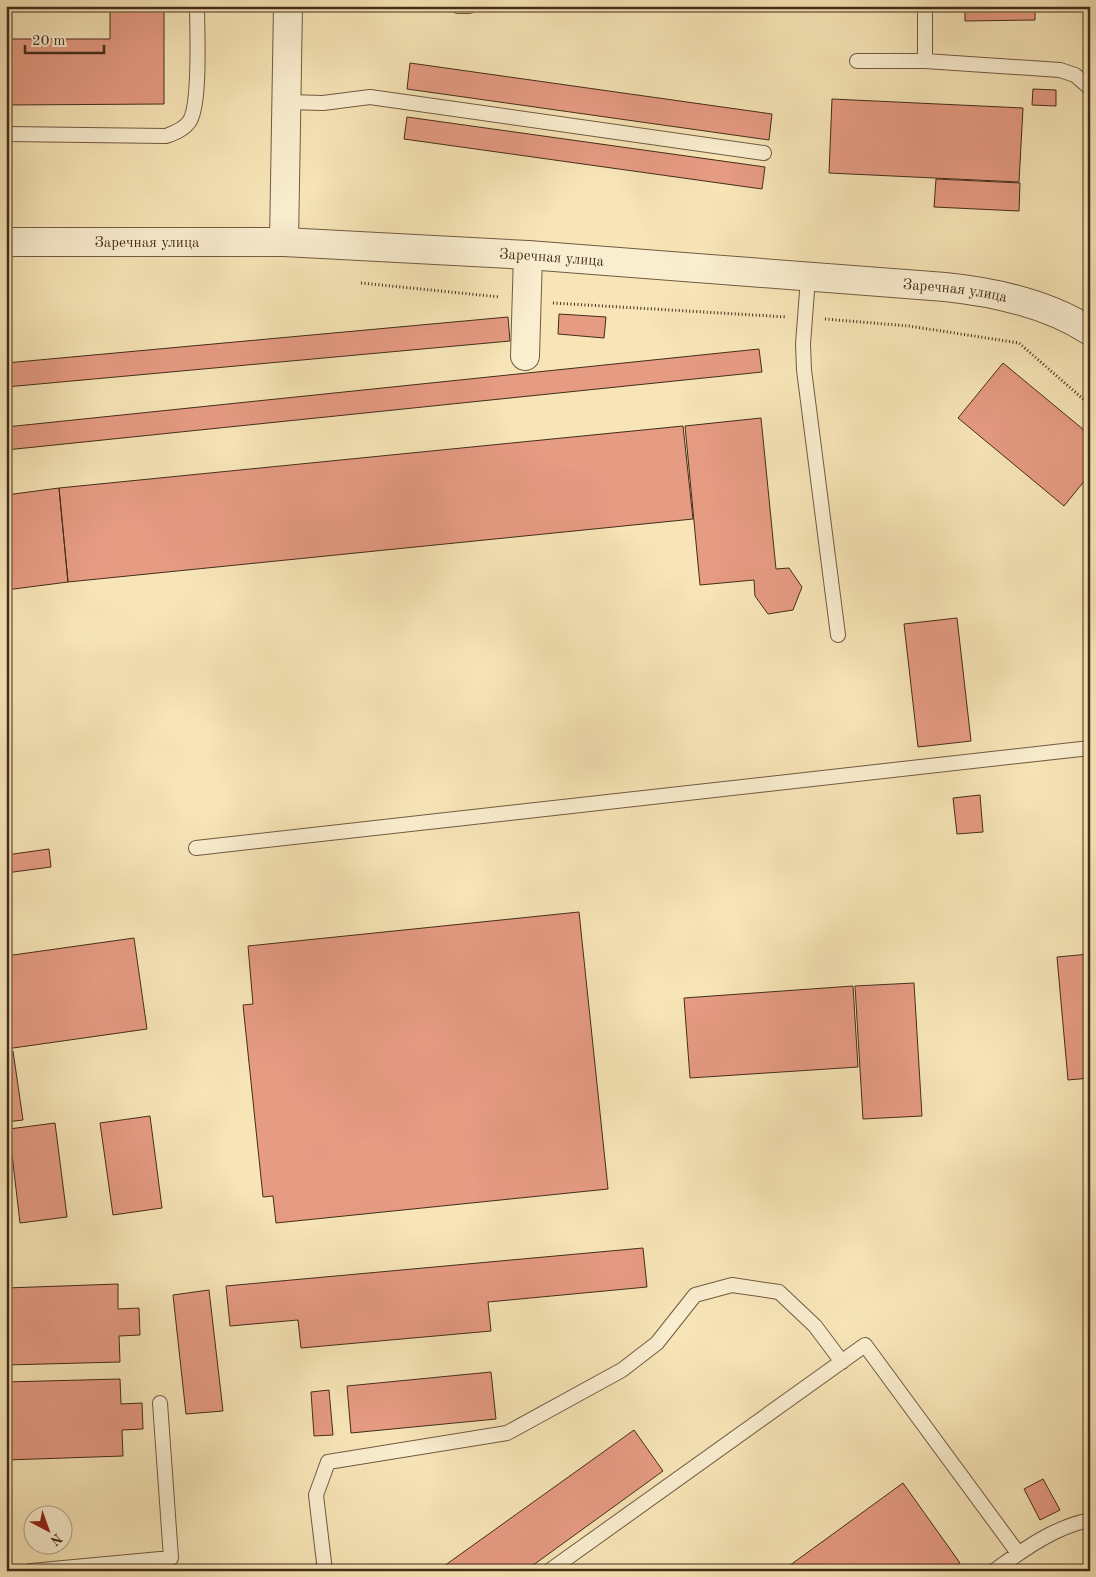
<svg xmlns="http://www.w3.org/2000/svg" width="1096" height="1577" font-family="'Old Standard TT',serif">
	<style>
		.building { fill: #e69b83; stroke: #442d18 }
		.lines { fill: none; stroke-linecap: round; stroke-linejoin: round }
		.service-casing { stroke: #715b40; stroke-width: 16 }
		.minor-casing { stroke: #715b40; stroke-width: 30 }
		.tertiary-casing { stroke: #715b40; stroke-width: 30 }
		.path { stroke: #442d18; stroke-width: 3; stroke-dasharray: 1 2.5; stroke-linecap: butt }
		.service { stroke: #faeed0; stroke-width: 14 }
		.minor { stroke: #faeed0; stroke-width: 28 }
		.tertiary { stroke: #faeed0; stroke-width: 28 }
		.labels { text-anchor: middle; stroke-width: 4; stroke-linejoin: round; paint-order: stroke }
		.street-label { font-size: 15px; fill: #442d18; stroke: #faeed0 }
	</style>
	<rect width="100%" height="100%" fill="#f7e5b7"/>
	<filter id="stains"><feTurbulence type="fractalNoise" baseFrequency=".004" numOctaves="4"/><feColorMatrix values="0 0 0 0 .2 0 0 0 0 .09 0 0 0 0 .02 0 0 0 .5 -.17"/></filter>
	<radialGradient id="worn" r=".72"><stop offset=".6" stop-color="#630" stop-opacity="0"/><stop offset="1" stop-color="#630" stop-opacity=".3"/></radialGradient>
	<path class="building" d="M110 6H164V104L6 105V39H110Z
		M965 6H1035V20L965 21Z
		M410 63 772 114 769 140 407 89Z
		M1033 89 1056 90V106L1032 105Z
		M832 99 1023 108 1019 182 829 173Z
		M407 117 765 167 762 189 404 139Z
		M936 179 1020 183 1019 211 934 207Z
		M559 314 606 317 604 338 558 334Z
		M508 317 510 341 6 387V363Z
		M759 349 762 372 6 450V427Z
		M1003 363 1090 435V474L1064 506 958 418Z
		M761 418 776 569 789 568 802 587 793 610 768 614 755 596 754 580 700 585 685 426Z
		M683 426 693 519 68 582 59 488Z
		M59 488 68 582 6 590V495Z
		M957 618 971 741 918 747 904 624Z
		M980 795 983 832 957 834 953 798Z
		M49 849 51 867 6 873V855Z
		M579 912 608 1189 276 1223 273 1196 263 1197 243 1005 253 1004 248 946Z
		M134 938 147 1029 6 1049V956Z
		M1090 954V1078L1068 1080 1057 957Z
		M914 983 922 1116 863 1119 855 986Z
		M853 986 858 1067 690 1078 684 998Z
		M13 1051 23 1120 6 1122V1052Z
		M150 1116 162 1208 113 1215 100 1123Z
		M55 1123 67 1217 20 1223 9 1129Z
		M643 1248 647 1287 488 1302 491 1331 301 1348 298 1320 230 1326 226 1286Z
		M118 1284V1309L139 1308 140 1335 119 1336 120 1362 6 1365V1288Z
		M209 1290 223 1411 186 1414 173 1295Z
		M491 1372 496 1419 351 1433 347 1386Z
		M120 1379 121 1404 142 1403 143 1429 122 1430 123 1456 6 1460V1382Z
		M329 1390 333 1435 314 1436 311 1392Z
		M634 1430 663 1471 525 1571H437Z
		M1043 1479 1060 1510 1040 1520 1024 1489Z
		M903 1483 960 1563 949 1571H782Z"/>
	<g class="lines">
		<defs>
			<path id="service" d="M458 6H469
				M857 61H925V6
				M925 61 1060 70 1075 75 1090 88
				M287 102 323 103 370 97 764 153
				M6 134 166 136C174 133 183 130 189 122 201 106 197 30 197 6
				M808 278 803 344 804 370 838 635
				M196 848 1090 748
				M31 1571 171 1558 160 1403
				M325 1571 316 1495 328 1462 507 1433 622 1370 657 1343 695 1295 732 1285 779 1292 815 1326 842 1362
				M549 1571 865 1345 1018 1553
				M994 1571C1023 1550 1054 1527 1090 1520"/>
			<path id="minor" d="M284 242 288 6
				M525 356 528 255"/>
			<g id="tertiary">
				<path id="s1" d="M6 242H284L528 255 945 287C994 292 1048 304 1090 331"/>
			</g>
		</defs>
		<use href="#service" class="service-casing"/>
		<use href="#minor" class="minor-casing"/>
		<use href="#tertiary" class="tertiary-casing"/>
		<path class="path" d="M361 283 500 297
			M553 303 787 317
			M825 319 909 326 1019 343 1090 405"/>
		<use href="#service" class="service"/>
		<use href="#minor" class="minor"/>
		<use href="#tertiary" class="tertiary"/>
	</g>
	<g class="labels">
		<g class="street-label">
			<text dy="5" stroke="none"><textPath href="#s1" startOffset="141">Заречная улица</textPath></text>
			<text dy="5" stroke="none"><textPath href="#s1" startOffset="546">Заречная улица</textPath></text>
			<text dy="5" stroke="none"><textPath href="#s1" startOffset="951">Заречная улица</textPath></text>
		</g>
	</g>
	<rect width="1096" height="1577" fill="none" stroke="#f7e5b7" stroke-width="25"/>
	<rect x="8" y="8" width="1081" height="1562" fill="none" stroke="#442d18" stroke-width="2.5"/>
	<rect x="12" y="12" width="1071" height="1552" fill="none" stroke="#442d18"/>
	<g transform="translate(48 1530) rotate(139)"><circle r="24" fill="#faeed0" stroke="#b1a186"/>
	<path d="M0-4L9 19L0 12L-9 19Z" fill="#8f2418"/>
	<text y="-8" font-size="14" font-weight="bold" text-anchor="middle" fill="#442d18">N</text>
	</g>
	<path d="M25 45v8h79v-8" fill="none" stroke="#442d18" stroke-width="2.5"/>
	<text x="32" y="45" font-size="15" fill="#442d18" stroke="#faeed0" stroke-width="4" paint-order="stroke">20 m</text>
	<rect width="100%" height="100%" filter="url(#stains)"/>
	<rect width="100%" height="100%" fill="url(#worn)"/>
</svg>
